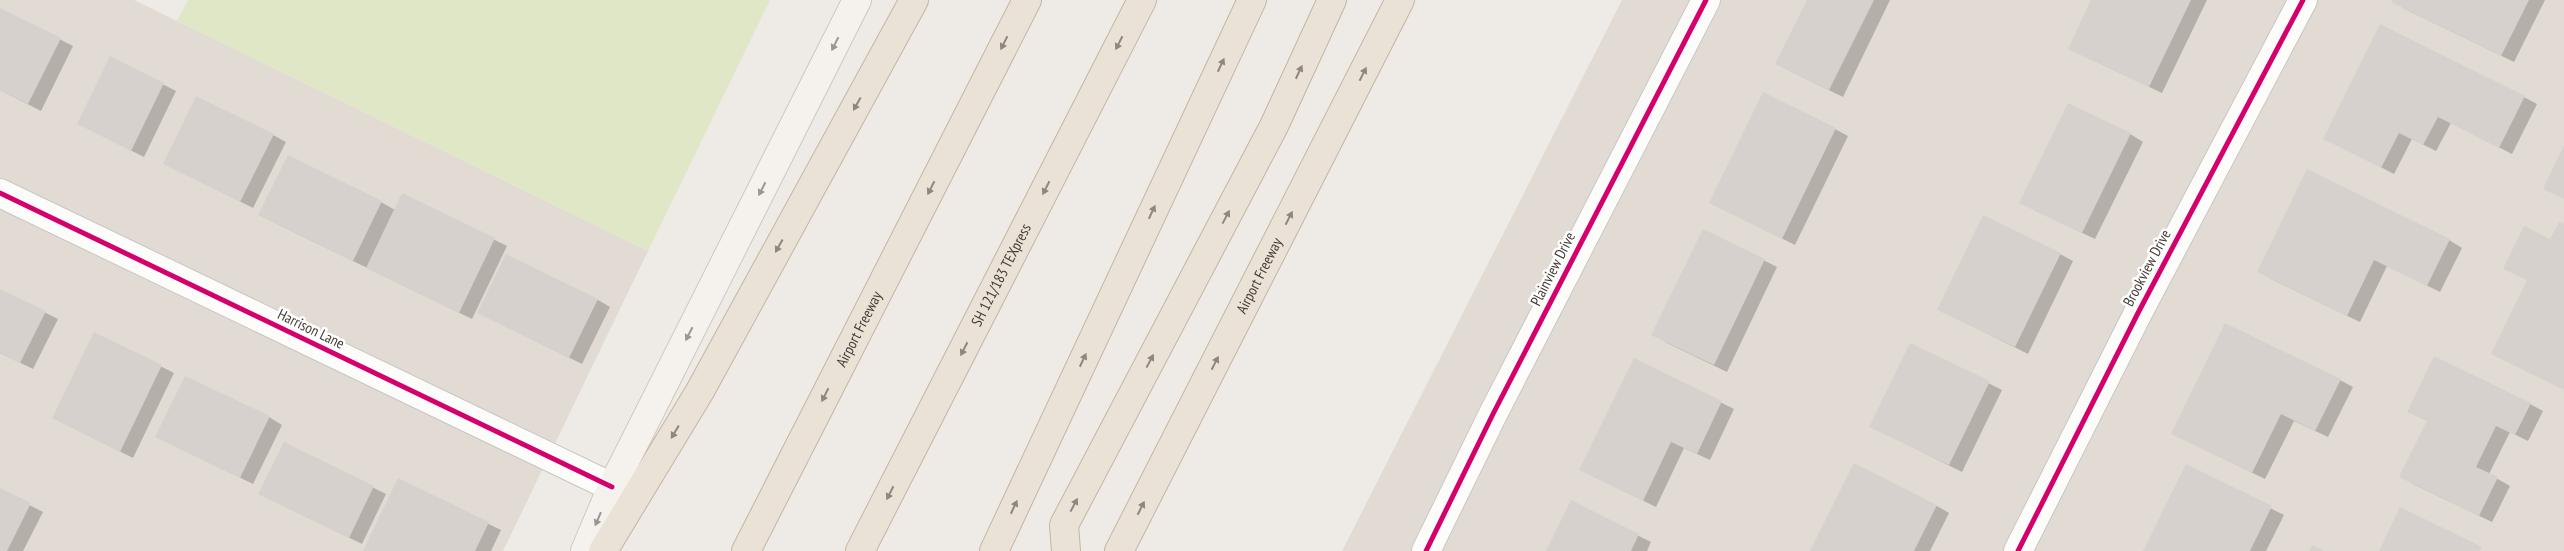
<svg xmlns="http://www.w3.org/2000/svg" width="2564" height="551" font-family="'PT Sans Narrow',sans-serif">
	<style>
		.residential { fill: #e2dbd3 }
		.green { fill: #dfe7c6 }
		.shadow { fill: #0003 }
		.building { fill: #d6d1cd }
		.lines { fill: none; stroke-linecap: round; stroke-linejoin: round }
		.street-casing { stroke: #cac6c2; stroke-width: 30 }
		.secondary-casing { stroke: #cfc8be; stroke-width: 30 }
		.highway-casing { stroke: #c5b4a2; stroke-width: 30 }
		.street { stroke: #fcfcfb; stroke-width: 28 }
		.secondary { stroke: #f5f2ed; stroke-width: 28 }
		.highway { stroke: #ebe2d7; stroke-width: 28 }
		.cycleway-casing { stroke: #fff; stroke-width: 8 }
		.cycleway { stroke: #d6006c; stroke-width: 5 }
		.oneway { fill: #8f867d }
		.oneway2 { fill: #9c9690 }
		.labels { text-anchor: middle; stroke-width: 5; stroke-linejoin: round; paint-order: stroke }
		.street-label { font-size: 15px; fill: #433b33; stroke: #fff }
	</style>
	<rect width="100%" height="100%" fill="#eeeae6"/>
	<path class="residential" d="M0 0H134L648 251 503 551H0Z
		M1622 0H2564V551H1342Z"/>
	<path class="green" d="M188 0H770L648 251 177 21Z"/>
	<path class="shadow" d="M1808 0H1890L1843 97 1790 71Z
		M2092 0H2207L2162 93 2082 55Z
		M2394 0H2545L2514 62 2405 9Z
		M0 9 73 46 41 111 0 90Z
		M111 58 176 91 144 157 79 124Z
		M2524 97 2537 104 2512 154 2451 123 2436 151 2412 139 2394 174 2325 138Z
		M1835 129 1848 136 1795 245 1711 203Z
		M2130 134 2143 142 2095 239 2034 210Z
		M273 135 286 142 253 208 177 170Z
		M403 194 507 246 472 319 273 222 381 202 395 210Z
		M1704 230 1777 267 1727 372 1665 342Z
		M2449 240 2462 248 2440 292 2387 266 2360 322 2271 279Z
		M2060 254 2073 261 2028 354 1952 316Z
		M0 290 58 319 33 369 0 353Z
		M598 300 610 307 582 364 479 313Z
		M94 333 174 373 133 458 53 418Z
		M1911 344 2002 390 1962 472 1884 433Z
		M1634 359 1734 409 1710 460 1684 448 1656 507 1593 476Z
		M2340 380 2353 387 2328 437 2294 421 2265 479 2185 440Z
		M2530 404 2543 411 2528 441 2510 432 2489 474 2510 486 2492 522 2413 484 2428 421 2421 418Z
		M269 417 282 425 253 484 169 443Z
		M284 443 386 494 362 544 272 500Z
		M2186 466 2284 515 2266 551H2145Z
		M399 480 501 530 491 551H364Z
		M0 490 43 512 23 551H0Z
		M1571 502 1651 542 1647 551H1547Z
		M1937 506 1949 513 1930 551H1811Z"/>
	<path class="building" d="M1807 0H1874L1829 90 1775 64Z
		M2091 0H2191L2149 87 2068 49Z
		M2392 0H2529L2501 56 2391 2Z
		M0 8 61 38 28 104 0 90Z
		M2380 24 2525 96 2499 148 2438 117 2423 145 2399 133 2381 168 2323 139Z
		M110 56 164 83 131 151 77 124Z
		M1763 92 1836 128 1782 239 1709 203Z
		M196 96 274 134 240 202 163 164Z
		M2068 103 2131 133 2082 233 2019 203Z
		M2564 145V199L2543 189Z
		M288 155 382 201 353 261 258 215Z
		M2307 169 2450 239 2427 286 2374 260 2347 316 2257 272Z
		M402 193 495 238 459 313 366 268Z
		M1983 215 2061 253 2015 347 1937 310Z
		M2559 222 2564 224V390L2491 354 2527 280 2503 269 2524 226 2550 239Z
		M1703 229 1765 259 1714 365 1651 335Z
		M506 254 598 299 569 358 477 313Z
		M0 289 46 311 20 363 0 353Z
		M2225 323 2341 379 2315 431 2281 414 2252 473 2171 434Z
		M94 332 162 365 120 452 52 418Z
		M1910 343 1990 381 1949 465 1869 427Z
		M2434 356 2531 403 2515 435 2496 426 2476 467 2498 477 2479 516 2399 477 2427 421 2407 412Z
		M1634 358 1722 401 1697 454 1671 442 1643 501 1579 470Z
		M185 376 270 416 240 478 155 437Z
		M284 442 374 486 349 538 258 494Z
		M1854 463 1937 505 1914 551H1810Z
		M2186 464 2272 506 2250 551H2143Z
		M398 478 489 522 475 551H363Z
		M0 488 31 503 7 551H0Z
		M1571 500 1639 534 1631 551H1546Z
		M2400 507 2482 547 2480 551H2379Z
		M2312 545 2324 551H2309Z"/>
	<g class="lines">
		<defs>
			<path id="street" d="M0 193 612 487
				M1426 551 1493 414 1706 0
				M2018 551 2138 313 2303 0"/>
			<path id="secondary" d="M585 551 612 487 857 0"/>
			<g id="highway">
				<path d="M603 551 700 391 914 0"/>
				<path id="s1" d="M746 551 1027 0"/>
				<path id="s2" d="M860 551 1142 0"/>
				<path d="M994 551 1252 0"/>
				<path d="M1066 551 1064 525 1274 126 1332 0"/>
				<path id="s3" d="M1119 551 1400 0"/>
			</g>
		</defs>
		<use href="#street" class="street-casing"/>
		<use href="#secondary" class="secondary-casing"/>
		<use href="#highway" class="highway-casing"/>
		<use href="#street" class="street"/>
		<use href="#secondary" class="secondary"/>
		<use href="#highway" class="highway"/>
		<defs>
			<path id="cycleway" d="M0 193 612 487
				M1426 551 1493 414 1706 0
				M2018 551 2138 313 2303 0"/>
		</defs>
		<use href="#cycleway" class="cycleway-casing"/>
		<use href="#cycleway" class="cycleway"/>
	</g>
	<defs><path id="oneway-solid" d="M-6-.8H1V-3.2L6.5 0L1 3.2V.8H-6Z" transform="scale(1.25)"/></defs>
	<g class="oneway">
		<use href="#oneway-solid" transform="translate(1004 43) rotate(117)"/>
		<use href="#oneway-solid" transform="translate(1119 43) rotate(117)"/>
		<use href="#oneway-solid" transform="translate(1221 65) rotate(-65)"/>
		<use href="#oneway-solid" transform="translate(1299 72) rotate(-65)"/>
		<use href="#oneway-solid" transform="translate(1363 74) rotate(-63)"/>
		<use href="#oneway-solid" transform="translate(857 104) rotate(119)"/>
		<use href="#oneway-solid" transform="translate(931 188) rotate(117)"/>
		<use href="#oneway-solid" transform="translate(1046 188) rotate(117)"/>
		<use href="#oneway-solid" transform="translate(1152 212) rotate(-65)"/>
		<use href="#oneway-solid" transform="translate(1226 217) rotate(-62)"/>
		<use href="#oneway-solid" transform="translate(1289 218) rotate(-63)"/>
		<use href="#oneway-solid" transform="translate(779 246) rotate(119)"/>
		<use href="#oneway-solid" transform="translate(964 349) rotate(117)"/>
		<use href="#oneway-solid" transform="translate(1083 360) rotate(-65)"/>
		<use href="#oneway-solid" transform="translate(1150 361) rotate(-62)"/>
		<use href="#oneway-solid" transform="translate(1215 363) rotate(-63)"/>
		<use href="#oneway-solid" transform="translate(825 395) rotate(117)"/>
		<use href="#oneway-solid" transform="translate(675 432) rotate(121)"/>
		<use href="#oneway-solid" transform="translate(890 493) rotate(117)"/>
		<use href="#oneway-solid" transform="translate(1074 505) rotate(-62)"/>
		<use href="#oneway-solid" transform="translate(1014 507) rotate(-65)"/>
		<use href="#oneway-solid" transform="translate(1141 508) rotate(-63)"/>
	</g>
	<g class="oneway2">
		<use href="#oneway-solid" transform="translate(835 44) rotate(117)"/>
		<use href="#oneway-solid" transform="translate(762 189) rotate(117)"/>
		<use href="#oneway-solid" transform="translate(689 334) rotate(117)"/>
		<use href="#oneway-solid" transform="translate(598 519) rotate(113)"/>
	</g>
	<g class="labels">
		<g class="street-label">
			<text transform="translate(2147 268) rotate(-62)" y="5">Brookview Drive</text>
			<text transform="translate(1553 269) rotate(-63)" y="5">Plainview Drive</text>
			<text dy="5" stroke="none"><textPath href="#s2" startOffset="310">SH 121/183 TEXpress</textPath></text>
			<text dy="5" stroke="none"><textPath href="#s3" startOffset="309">Airport Freeway</textPath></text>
			<text transform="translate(311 329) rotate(26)" y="5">Harrison Lane</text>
			<text dy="5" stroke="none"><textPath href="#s1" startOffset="249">Airport Freeway</textPath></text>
		</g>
	</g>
</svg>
